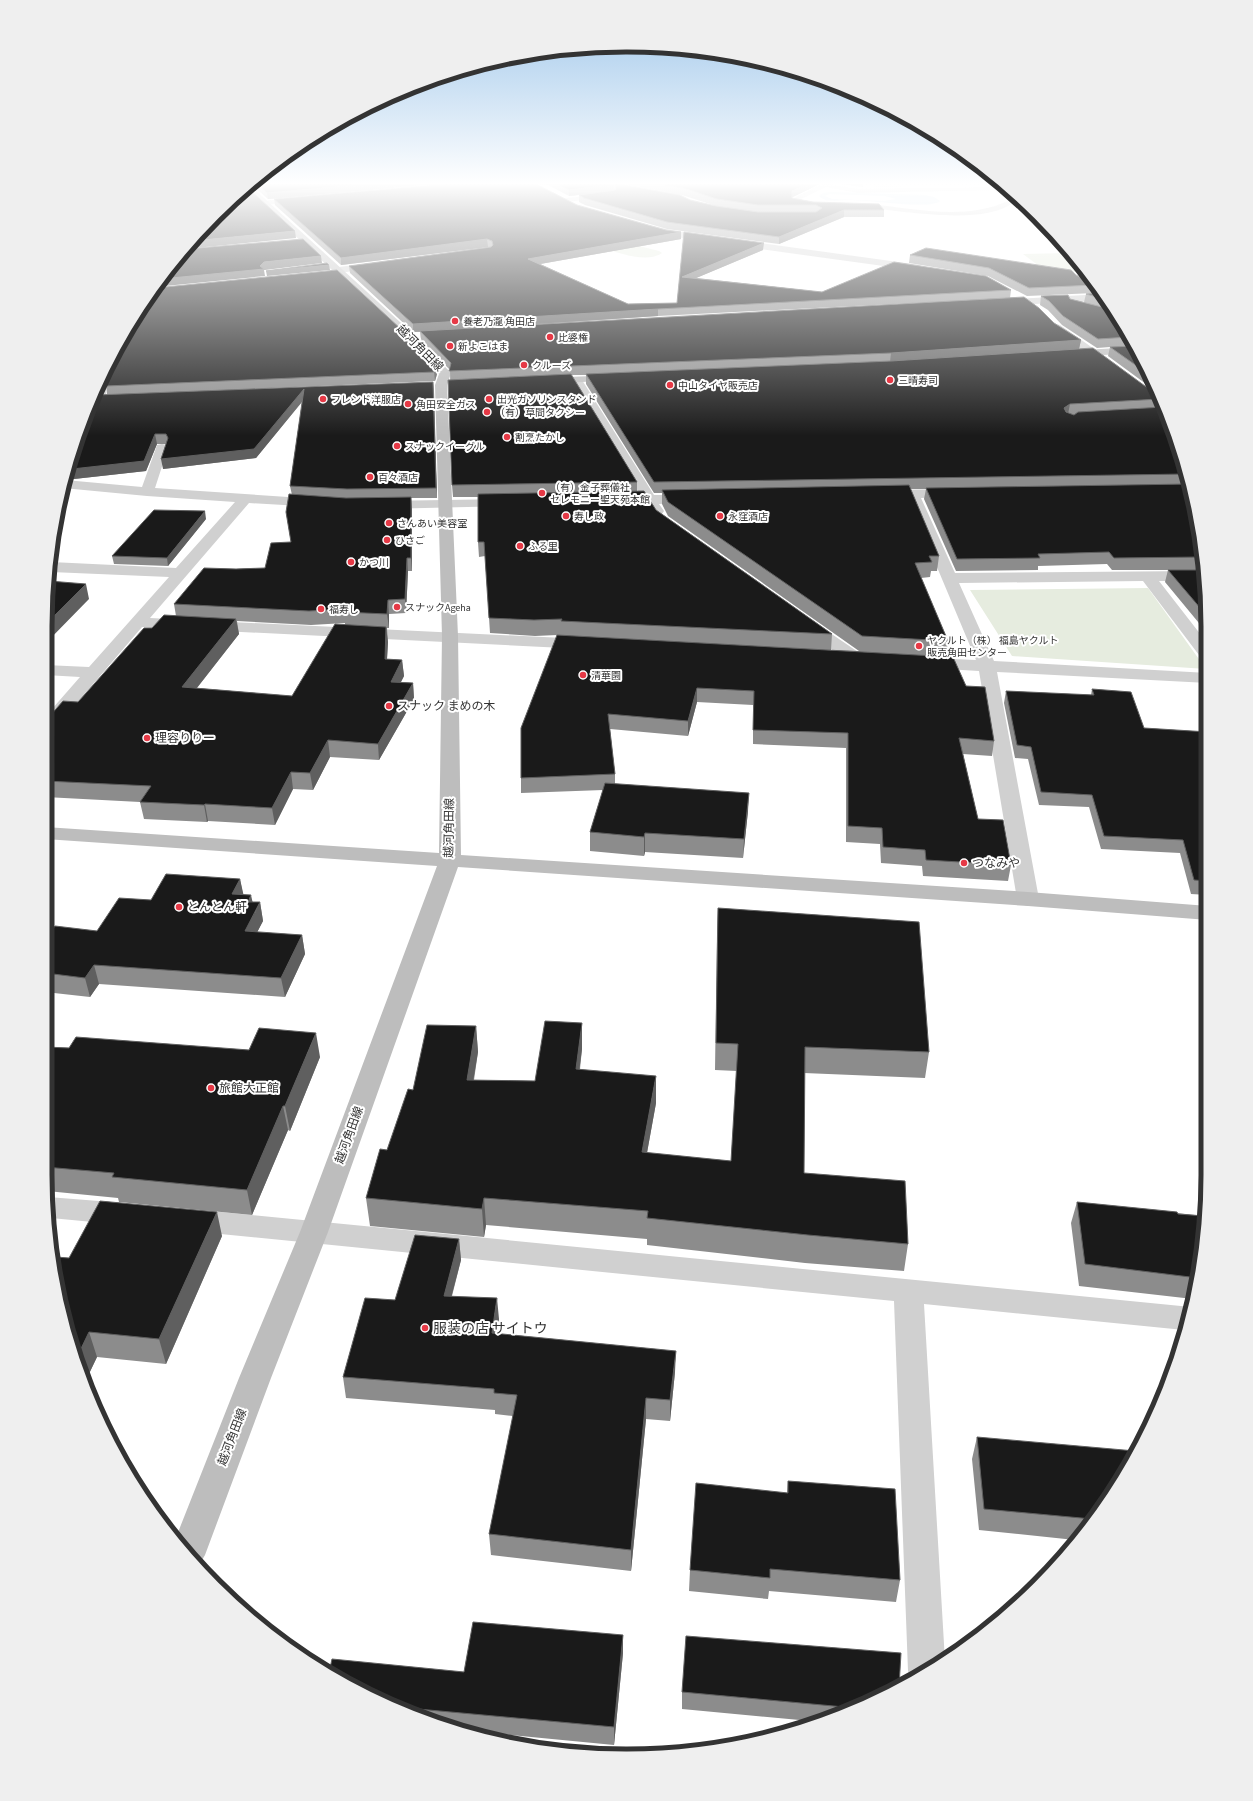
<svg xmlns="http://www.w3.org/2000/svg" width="1253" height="1801" font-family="'Source Sans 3','Noto Sans JP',sans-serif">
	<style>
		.green { fill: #e6ecdf }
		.water { fill: #cfe2ee; fill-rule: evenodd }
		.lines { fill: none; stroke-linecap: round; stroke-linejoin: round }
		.lane { fill: #d0d0d0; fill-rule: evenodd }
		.street { fill: #d0d0d0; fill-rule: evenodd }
		.secondary { fill: #bdbdbd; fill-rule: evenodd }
		.wall { fill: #8c8c8c; fill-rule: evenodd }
		.shaded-wall { fill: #5f5f5f }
		.building { fill: #1a1a1a; stroke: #5f5f5f }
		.poi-dot { fill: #e63946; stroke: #fff; stroke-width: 1.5 }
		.labels { text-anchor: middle; stroke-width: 4; stroke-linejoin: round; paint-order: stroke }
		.far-poi-label { font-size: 10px; fill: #333; stroke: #fff; text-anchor: start }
		.street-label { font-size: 12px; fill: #333; stroke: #fff }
		.poi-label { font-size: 12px; fill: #333; stroke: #fff; text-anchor: start }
		.near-poi-label { font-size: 14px; fill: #333; stroke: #fff; text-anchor: start }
		.rim { fill: none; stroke: #333; stroke-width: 5 }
	</style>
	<rect width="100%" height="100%" fill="#fff"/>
	<path class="green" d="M864 184H999L877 187Z
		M623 242 659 251 662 253C645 265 612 250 593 245Z
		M1069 253 1085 273 1043 269 1023 254Z
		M1148 588 1206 669 1012 656 970 590Z"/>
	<path class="water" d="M831 192 925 195 934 197 940 201C930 210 866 199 848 200 839 200 825 203 819 196L823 193ZM829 194 885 196 896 199 884 201 832 199 825 196Z"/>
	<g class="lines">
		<path class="lane" d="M822 184H834L833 185 858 189 1003 187 1006 189 1002 190 1012 197 1014 202C983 227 899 210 861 207L858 205 861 203C909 207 962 222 1008 201L1007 199 993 190 858 193 826 187 797 201 812 204V206L792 203V199Z
			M600 195 602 196V198L566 202 563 200 566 198Z"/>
		<path class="street" d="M304 197 308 199 307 201 264 205 260 203 264 201Z
			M653 226 687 233 920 265 925 268 920 271 687 239 650 231V227Z
			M379 262 382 263 384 265 382 267 339 273 334 270 339 267Z
			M1102 294 1107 300 1000 306 995 303 1000 300Z
			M1056 324 1060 325 1117 365 1119 367 1117 369H1109L1052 329 1051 327Z
			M576 377 582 380 654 495H692L697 496 699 499 697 502 659 504 664 511 662 514H652L646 504 615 503 613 500 615 497 641 496 570 380Z
			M102 382 106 385V400L104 403H96L94 399Z
			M162 444 167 445 168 448 155 488 318 499 323 500 325 503 323 506 318 507 249 503 150 618 584 639 590 640 592 644 590 648 584 649 142 627 52 732 45 734V717L80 677 45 675V665L89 667 169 577 51 572V562L176 568 235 502 147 496 63 488 65 480 142 487 156 448 157 445Z
			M954 489 959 490 961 493 959 496 921 498 955 573 1196 571 1203 575 1201 579 1196 581H1159L1208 644V660L1202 659 1143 581 959 583 994 661 1208 673V683L997 672 1039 899 1036 904 1028 906 1020 904 1017 899 979 671 928 668 922 667 919 663 922 659 928 658 976 660 908 498 877 497 875 494 877 491 882 490Z
			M508 499 513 500 515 503 513 506 382 509 377 508 375 505 377 502 382 501Z
			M808 620 814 622 864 656 867 660 864 664 858 665 852 664 802 628 800 625 802 622Z
			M48 1197 124 1203 134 1206 138 1214 134 1222 124 1225 51 1218Z
			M190 1209 1191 1307 1184 1330 924 1304 945 1661 912 1680 908 1671 894 1301 190 1231 180 1228 176 1220 180 1212Z"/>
		<path class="secondary" d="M251 186 412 333 451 373 447 385 458 636 461 855 1028 892 1208 906V920L1028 906 458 867 328 1232 271 1378 205 1555 198 1567 175 1540 239 1378 300 1232 437 866 45 839V827L439 853 442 636 435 385 439 374 404 337 246 190Z
			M1135 347 1139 353 1067 357 1062 354 1067 351Z
			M616 375 622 378 620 380 544 384 538 381 544 378Z"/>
	</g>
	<path class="wall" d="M254 184H436L268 199 252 185Z
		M540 184H620L716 206 758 212H816H758L716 206 682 195 625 184H820L792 197V198L813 202 884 210V217H844L779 244 667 229 585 205 579 202V195L598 193 569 196 548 185Z
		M841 184H863V187Z
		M274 199 577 205 681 239 540 264 628 304 677 303 684 232 763 250 696 278 822 292 1011 290 1010 298 658 316 501 327 1054 323 1081 340 1079 349 1160 397 1177 440 1197 513 1202 570H1112L1107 564 1038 566V570L956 571 924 499 926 489H910L939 556 937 571H931L930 577 921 578 948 641 946 656 966 686 994 741 992 756 963 754 978 819 1011 865 1008 881 923 876 922 866 881 863 880 844 846 842V748L753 744V705L697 702 688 736 610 729 615 774V784L748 811 743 858 645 852 644 856 590 851V832L603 790 521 793V778L557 635 535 636 490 633 485 556 479 557 478 542V497H453L452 485 450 370 421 340 420 332H413L350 273 349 266 490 247H488L341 265 275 205ZM571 375H586V384L654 493H662V504L668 516 859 651 831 650 832 634 656 510 637 491V482Z
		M910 255 1076 275 1094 284 1096 286 1094 293 1027 296 988 276 909 263Z
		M337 270 437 374 435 381 180 392 433 382 437 498H411L412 509V571H408L406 613 389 614V628H387L388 642 387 659 402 660 404 676 401 682 413 683 414 699 379 760 330 757 313 790 293 789 275 825 208 821 207 822 144 819 140 802 45 797V718L49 717 78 702 152 628 176 616 174 604 236 569 265 568 291 542 286 512 292 495 290 486 302 402 256 458 163 469 166 444H157L146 471 74 479H65L76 439 107 395 106 384 102 381 123 336ZM237 621 311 625 345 623V625L292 696 197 688 239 634Z
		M1101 292 1110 303 1148 369 1157 392 1108 356 1110 347 1097 348 1062 325 1048 310 1040 305 1041 296 1070 299 1084 302 1086 294Z
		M206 519 168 566 114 564 112 556Z
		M1168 570H1202L1208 626V634L1165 582Z
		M1092 689 1144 728 1208 732V895L1191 894 1180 853 1101 849 1089 807 1039 805 1028 759 1015 758 1004 703 1006 691 1091 695Z
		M1208 698V716L1205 709Z
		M240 879 243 895 253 902H260L263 921 257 932 302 935 305 954 285 997 99 984 90 997 45 992V939L97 931 151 900Z
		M718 908 929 1052 925 1078 804 1073V1173L908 1244 904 1271 805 1263 647 1245V1239L486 1225 484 1237 370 1226 366 1198 413 1090 476 1026 478 1052 474 1080 535 1081 582 1023V1049L580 1069 656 1103 647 1153 731 1161 737 1071 715 1070 717 934Z
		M45 1047 320 1057 290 1131 288 1130 252 1215 119 1202 118 1198 47 1191 45 1174Z
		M1077 1202 1204 1216 1197 1288 1193 1299 1079 1286 1071 1223Z
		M222 1236 166 1364 97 1357 86 1380 69 1258Z
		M459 1239 461 1260 452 1296 499 1319 497 1333 675 1372 670 1421 646 1419 631 1571 491 1555 489 1534 513 1416 495 1414V1410L346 1398 343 1377 395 1300Z
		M977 1437 1110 1498 1075 1540 979 1530 972 1459Z
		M788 1481 900 1580 896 1602 769 1591 768 1599 689 1591 690 1570 787 1493Z
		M1027 1588H1034L1025 1596Z
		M623 1635V1653L614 1745 459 1730 404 1712 336 1678 464 1672Z
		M682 1692 884 1696 821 1722 682 1709Z"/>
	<path class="shaded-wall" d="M367 184H436L268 199 267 193Z
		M614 184V191L569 196V190Z
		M808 184H820L791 198 792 191Z
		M844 210V217L779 244V237Z
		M295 231 296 238 185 249 192 241Z
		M681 232V239L529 266 528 259Z
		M487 239 488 247 341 265V258Z
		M764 243 763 250 682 284V277Z
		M321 256 322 263 265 270H264L265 276 155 287 161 279 260 266 264 262Z
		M329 265 330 270 267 276 266 271Z
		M658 309V316L413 332V324Z
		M1081 340 1079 349 890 362 891 353Z
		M437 366V374L435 381 434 372Z
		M433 382 434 391 437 498 436 488Z
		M304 389 305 398 256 458 163 469 161 459Z
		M1070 404 1068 414 1064 408Z
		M155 434 157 444 146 471 74 479 72 469Z
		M411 497 412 509V571L411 558Z
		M205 511 206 519 168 566 167 558Z
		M407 558 408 571 406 613 405 599Z
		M86 584 89 599 45 644V625Z
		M388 600 389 614V628L387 614Z
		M236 619 239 634 185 703 182 687Z
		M386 627 388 642 386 675 385 659Z
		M402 660 404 676 393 697 391 682Z
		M413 683 414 699 379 760 378 744Z
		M697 688V702L688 736V721Z
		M328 740 330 757 313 790 310 773Z
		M291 772 293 789 275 825 272 808Z
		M749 793 748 811 743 858 744 839Z
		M205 804 208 821 207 822 204 805Z
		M645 833V852L644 856V837Z
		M240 879 244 897 232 894Z
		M251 895 255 913 260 902 263 921 248 950 245 931 248 902Z
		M302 935 305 954 285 997 281 978Z
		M94 965 99 984 90 997 85 978Z
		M582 1023V1049L576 1096V1069Z
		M476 1026 478 1052 469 1106 467 1080Z
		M316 1033 320 1057 290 1131 285 1106Z
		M656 1076V1103L642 1180V1152Z
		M283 1106 288 1130 252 1215 247 1190Z
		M484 1198 486 1225 484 1237 482 1209Z
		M217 1212 222 1236 166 1364 159 1339Z
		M459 1239 461 1260 446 1317 444 1296Z
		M497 1298 499 1319 494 1354 492 1333Z
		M89 1332 97 1357 86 1380 77 1357Z
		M676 1351 675 1372 670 1421V1400Z
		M646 1398V1419L631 1571V1550Z
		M623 1635V1653L614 1745V1727Z"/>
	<path class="building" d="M257 184H367L267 193Z
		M444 184H536L577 205 666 230 681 232 528 259 628 304 677 303 684 232 764 243 682 277 822 292 894 262 986 276 1011 290 658 309 413 324 349 266 491 247 493 245 492 241 487 239 341 258 274 199Z
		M558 184H620L680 195 690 200 716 206 758 212H816L822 208 816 205H758L717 199 683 188 658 184H808L792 191V198L813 202 879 204 884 210H844L779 237 667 222 584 198 579 195 615 190 616 187 614 184 569 190Z
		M248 188 295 231 192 241 215 215Z
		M303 239 321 256 264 262 260 266 264 269 161 279 165 272 186 249Z
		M926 248 1071 270 1076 275 1094 284 1095 285 1029 288 989 268 910 255Z
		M327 263 329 265 266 271Z
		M337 270 402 330 437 366 434 372 106 386V376H105L123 336 155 288Z
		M1101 292 1107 300 1086 294Z
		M1068 295 1070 299 1114 310 1130 337 1098 339 1063 316 1049 301 1041 296Z
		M1024 297 1039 308 1054 323 1081 340 891 353 449 371 451 363 420 331Z
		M1134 346 1148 369 1151 376 1110 347Z
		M1093 348 1160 397V399L1070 404 1064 408 1066 412 1074 415 1078 412 1163 407 1177 440 1186 474 654 482 586 374 891 361Z
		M571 374 637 482 452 485 448 380Z
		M433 382 436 488 347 489 290 486 304 389 254 449 161 459 168 438 166 434H155L144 461 72 469H68L76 439 96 395Z
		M1189 484 1197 513 1201 557 1114 558 1109 552 1038 554 1040 558 957 559 926 488Z
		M909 485 939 556H929L932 562 915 563 948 641 862 636 668 502 662 490Z
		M644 491 656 510 832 634 561 621 562 619 534 620 489 618 484 542H478V494Z
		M289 494 346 498 411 497V558H407L405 599 388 600 387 614 343 612 345 609 309 611 174 604 204 568 236 569 265 568 271 543 291 542 286 512Z
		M154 510 205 511 167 558 112 556Z
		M1168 570H1202L1207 616Z
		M49 581 86 584 45 625Z
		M164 615 236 619 182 687 292 696 335 624 386 627 385 659 402 660 391 682 413 683 378 744 328 740 310 773 291 772 272 808 205 804 204 805 140 802 151 786 45 781V718L49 717 63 701 78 702 144 628H152Z
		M557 635 953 657 966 686 985 687 994 741 959 738 978 819 1003 820 1011 865 926 860 925 850 883 847 882 828 848 826V733L753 730 754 691 697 688 688 721 608 714 615 774 521 778V728Z
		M1092 689 1131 692 1144 728 1208 732V881L1194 880 1183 840 1104 836 1092 795 1041 792 1031 747 1017 745 1006 691 1094 695Z
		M605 783 749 793 744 839 645 833 644 837 590 832Z
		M166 874 240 879 232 894 251 895 248 902H260L245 931 302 935 281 978 94 965 85 978 45 973V939L55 926 97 931 119 898 151 900Z
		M718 908 919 922 929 1052 805 1047 804 1173 905 1181 908 1244 808 1235 647 1218 648 1211 484 1198 482 1209 366 1198 380 1149 387 1150 408 1089 413 1090 427 1025 476 1026 467 1080 535 1081 545 1021 582 1023 576 1069 656 1076 642 1152 731 1161 738 1044 716 1043Z
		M259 1028 316 1033 285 1106H283L247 1190 112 1177 114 1173 45 1167V1047L69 1048 76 1037 249 1050Z
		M100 1201 217 1212 159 1339 89 1332 77 1357 65 1325 56 1257 69 1258Z
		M1077 1202 1177 1212 1178 1214 1204 1216 1198 1278 1085 1264Z
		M415 1235 459 1239 444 1296 497 1298 492 1333 676 1351 670 1400 646 1398 631 1550 489 1534 517 1395 494 1393V1389L343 1377 365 1298 395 1300Z
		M977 1437 1135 1451 1110 1498 1092 1519 984 1509Z
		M788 1481 895 1489 900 1580 770 1569V1578L690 1570 696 1483 788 1493Z
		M1027 1588H1034L1028 1593Z
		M473 1622 623 1635 614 1727 407 1708 406 1713 336 1678 329 1673 332 1659 464 1672Z
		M686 1636 901 1653 899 1687 884 1696 855 1708 682 1692Z"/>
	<linearGradient id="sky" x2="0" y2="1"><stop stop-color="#9ec6ea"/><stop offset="0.42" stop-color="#fff"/><stop offset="1" stop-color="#fff" stop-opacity="0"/></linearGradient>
	<rect width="1253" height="436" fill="url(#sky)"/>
	<g class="poi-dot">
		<circle cx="455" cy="321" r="4"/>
		<circle cx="550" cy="337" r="4"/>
		<circle cx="450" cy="346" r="4"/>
		<circle cx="524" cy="365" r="4"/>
		<circle cx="890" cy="380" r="4"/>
		<circle cx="670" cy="385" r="4"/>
		<circle cx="323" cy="399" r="4"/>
		<circle cx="489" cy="399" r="4"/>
		<circle cx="408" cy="404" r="4"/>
		<circle cx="487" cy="412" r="4"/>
		<circle cx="507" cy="437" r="4"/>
		<circle cx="397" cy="446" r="4"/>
		<circle cx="370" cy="477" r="4"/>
		<circle cx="542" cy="493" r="4"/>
		<circle cx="566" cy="516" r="4"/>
		<circle cx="720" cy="516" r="4"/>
		<circle cx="389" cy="523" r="4"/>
		<circle cx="387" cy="540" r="4"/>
		<circle cx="520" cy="546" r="4"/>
		<circle cx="351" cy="562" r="4"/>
		<circle cx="397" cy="607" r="4"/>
		<circle cx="321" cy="609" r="4"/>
		<circle cx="919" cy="646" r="4"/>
		<circle cx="583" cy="675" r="4"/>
		<circle cx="389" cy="706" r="4"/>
		<circle cx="147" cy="738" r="4"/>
		<circle cx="964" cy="863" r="4"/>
		<circle cx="179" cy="907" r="4"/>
		<circle cx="211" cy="1088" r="4"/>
		<circle cx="425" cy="1328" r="4"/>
	</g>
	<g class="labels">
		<g class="far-poi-label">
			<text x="463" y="325">養老乃瀧 角田店</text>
			<text x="558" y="341">比婆権</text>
			<text x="458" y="350">新よこはま</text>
			<text x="532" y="369">クルーズ</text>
			<text x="898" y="384">三晴寿司</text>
			<text x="678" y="389">中山タイヤ販売店</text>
			<text x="331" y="403">フレンド洋服店</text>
			<text x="497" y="403">出光ガソリンスタンド</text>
			<text x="416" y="408">角田安全ガス</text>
			<text x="495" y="416">（有）草間タクシー</text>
			<text x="515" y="441">割烹たかし</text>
			<text x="405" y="450">スナックイーグル</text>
			<text x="378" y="481">百々酒店</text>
			<text x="550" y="491">（有）金子葬儀社<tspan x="550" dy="12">セレモニー聖天苑本館</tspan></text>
			<text x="574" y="520">寿し政</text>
			<text x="728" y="520">永窪酒店</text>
			<text x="397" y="527">さんあい美容室</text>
			<text x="395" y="544">ひさご</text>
			<text x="528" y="550">ふる里</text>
			<text x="359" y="566">かつ川</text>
			<text x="405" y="611">スナックAgeha</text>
			<text x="329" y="613">福寿し</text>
			<text x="927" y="644">ヤクルト（株） 福島ヤクルト<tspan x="927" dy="12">販売角田センター</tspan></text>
			<text x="591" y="679">清華園</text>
		</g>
		<g class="street-label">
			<text transform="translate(420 348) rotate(45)" y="4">越河角田線</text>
			<text transform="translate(449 828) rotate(-89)" y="4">越河角田線</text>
			<text transform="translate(349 1135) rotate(-70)" y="4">越河角田線</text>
			<text transform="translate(232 1437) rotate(-69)" y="4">越河角田線</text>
		</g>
		<g class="poi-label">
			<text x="397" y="710">スナック まめの木</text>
			<text x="155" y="742">理容りりー</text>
			<text x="972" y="867">つなみや</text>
			<text x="187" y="911">とんとん軒</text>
			<text x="219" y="1092">旅館大正館</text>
		</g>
		<g class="near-poi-label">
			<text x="433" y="1333">服装の店 サイトウ</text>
		</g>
	</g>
	<path d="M0 0H1253V1801H0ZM626 52H627A574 574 0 0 1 1201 626V1175A574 574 0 0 1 627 1749H626A574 574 0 0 1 52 1175V626A574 574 0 0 1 626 52Z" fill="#efefef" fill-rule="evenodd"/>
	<path class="rim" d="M626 52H627A574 574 0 0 1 1201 626V1175A574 574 0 0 1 627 1749H626A574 574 0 0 1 52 1175V626A574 574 0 0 1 626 52Z"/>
</svg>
